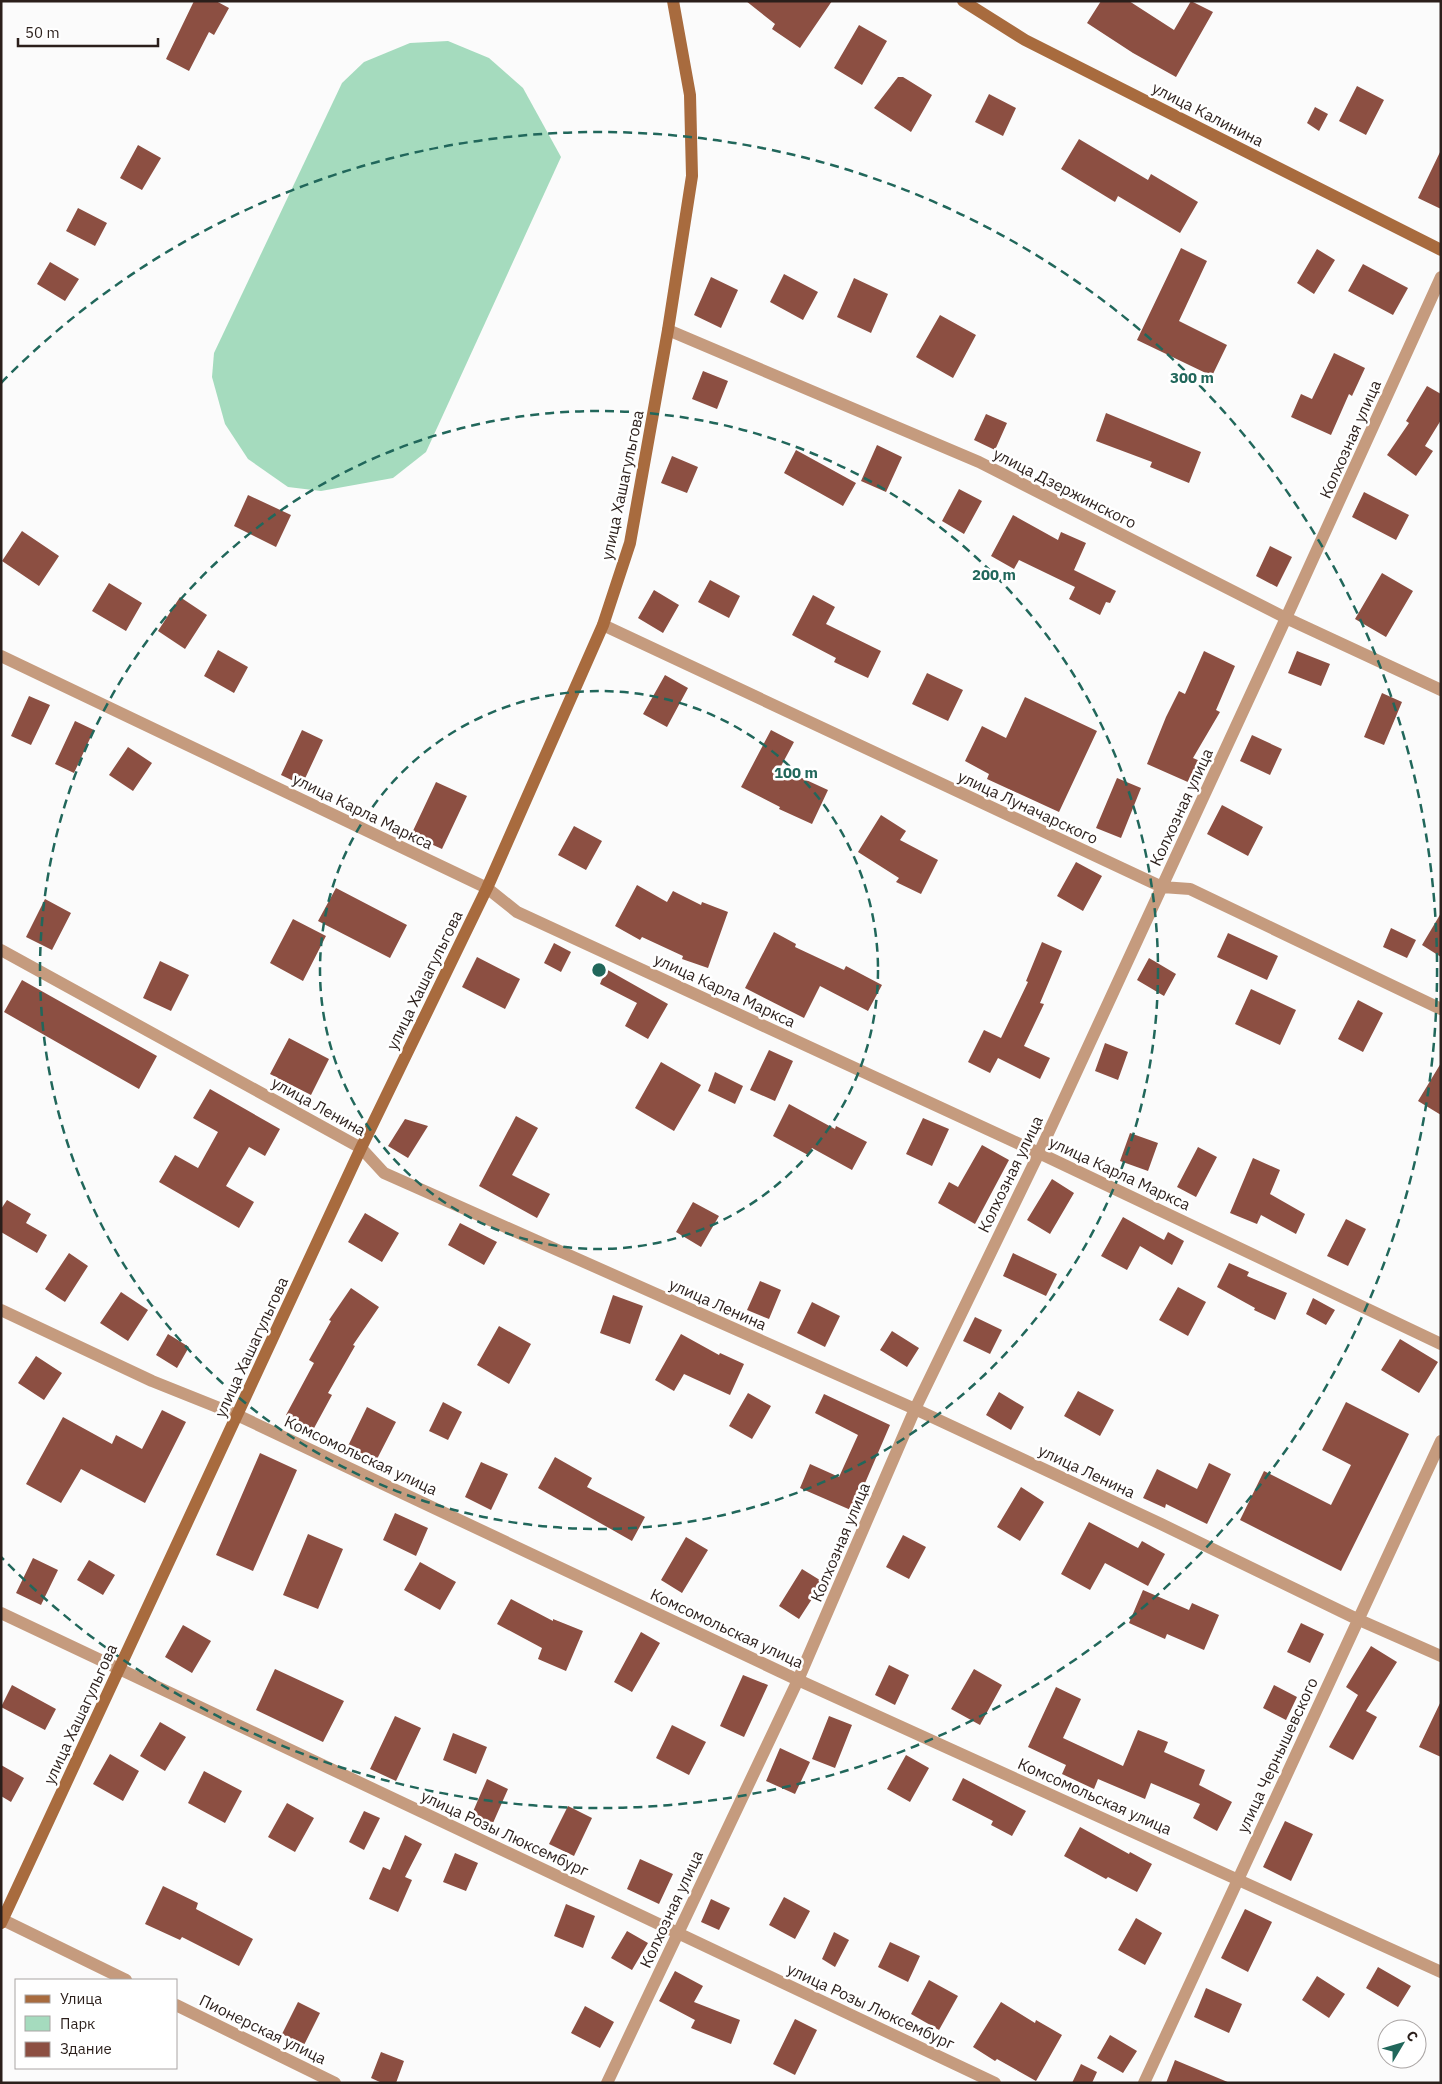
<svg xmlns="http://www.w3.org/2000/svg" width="1442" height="2084" font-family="'IBM Plex Sans',sans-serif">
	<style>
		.green { fill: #a5dbbe }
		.building { fill: #8c4f42 }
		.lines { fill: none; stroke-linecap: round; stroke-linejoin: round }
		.street { stroke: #c59b7e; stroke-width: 12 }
		.secondary { stroke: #a86b3e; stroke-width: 12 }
		.ring { fill: none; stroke: #21675b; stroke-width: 2.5; stroke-dasharray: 9 6 }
		.labels { text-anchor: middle; stroke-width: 5; stroke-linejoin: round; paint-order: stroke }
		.street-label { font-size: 16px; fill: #2b1f1b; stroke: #fff }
		.centre { fill: #21675b; stroke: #fff; stroke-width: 2.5 }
		.ring-label { font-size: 15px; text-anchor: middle; font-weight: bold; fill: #21675b; stroke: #fff; stroke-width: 5; stroke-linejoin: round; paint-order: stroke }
	</style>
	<rect width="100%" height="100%" fill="#fbfbfb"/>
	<path class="green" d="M448 41 489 58 523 88 561 157 426 452 393 478 321 491 288 487 248 459 225 424 212 377 214 353 342 83 364 62 410 43Z"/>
	<path class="building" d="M194 1H216L229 8 214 35 209 32 189 71 166 59Z
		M746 1H832L800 48 772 29 775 24Z
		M1101 1H1129L1174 30 1191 1 1213 12 1176 77 1133 53 1087 23Z
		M859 25 887 41 862 85 834 68Z
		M898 77H903L932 95 911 132 874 108Z
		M1357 86 1384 100 1366 135 1339 121Z
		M989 94 1016 108 1003 136 975 122Z
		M1315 107 1328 114 1319 131 1307 123Z
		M1079 139 1148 180 1151 174 1198 202 1180 233 1118 196 1115 202 1061 169Z
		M138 145 161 158 142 190 120 178Z
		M1441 150V209L1418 198Z
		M78 208 107 223 95 246 66 231Z
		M1181 248 1207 261 1179 321 1227 345 1212 376 1137 340Z
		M1317 249 1335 260 1314 294 1297 283Z
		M50 262 79 279 65 301 37 284Z
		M1363 264 1408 288 1393 315 1348 291Z
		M784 274 818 292 803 320 770 302Z
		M711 277 738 290 721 328 694 315Z
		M854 278 888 294 871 333 837 317Z
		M940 315 976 335 953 378 916 357Z
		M1334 353 1365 368 1352 396 1349 394 1331 435 1291 417 1301 394 1312 399Z
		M703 371 728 381 717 409 692 399Z
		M1427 386 1441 394V420L1425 446 1433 451 1416 476 1387 455 1409 423 1406 421Z
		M1106 413 1201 452 1189 483 1150 467 1152 462 1096 441Z
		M986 414 1007 423 995 450 974 440Z
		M877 445 902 457 886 492 861 481Z
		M796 450 856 483 843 506 784 473Z
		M672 456 698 467 687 493 661 483Z
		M959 489 982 501 964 534 942 521Z
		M1364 492 1409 515 1396 540 1352 517Z
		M248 495 291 515 276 547 234 526Z
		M1013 515 1058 540 1061 532 1086 543 1074 570 1116 591 1110 603 1106 602 1100 615 1069 599 1075 587 1019 560 1014 569 991 556Z
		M22 531 59 556 39 586 2 561Z
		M1270 546 1292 557 1277 587 1256 576Z
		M1382 573 1413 591 1386 637 1355 619Z
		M710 580 740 596 729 618 698 602Z
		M109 583 142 603 126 631 92 611Z
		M654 590 679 605 663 633 638 618Z
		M813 595 835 607 826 624 881 651 868 678 834 662 836 658 792 635Z
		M180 597 207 615 185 649 158 631Z
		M218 650 248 667 234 693 204 676Z
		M1204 651 1235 666 1216 710 1220 712 1193 758 1200 761 1190 783 1147 764 1166 717 1179 691 1185 694Z
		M1297 651 1330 664 1321 686 1288 673Z
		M927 673 963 690 948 721 912 704Z
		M665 675 688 688 667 727 643 714Z
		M1382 693 1402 702 1384 745 1364 737Z
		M29 696 50 705 31 745 11 736Z
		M1025 697 1097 731 1059 812 987 779 989 774 965 761 982 726 1006 738Z
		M75 721 94 730 74 773 55 764Z
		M302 730 323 740 302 785 281 775Z
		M771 730 794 742 780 768 828 790 812 824 779 809 780 807 741 787Z
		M1252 735 1282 749 1270 775 1240 761Z
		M128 747 152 763 133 791 109 775Z
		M1117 778 1141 788 1121 838 1096 828Z
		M436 782 467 796 442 849 411 835Z
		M1222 805 1263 827 1248 856 1207 834Z
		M881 815 906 831 900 840 938 860 921 894 896 882 899 878 858 852Z
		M574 826 602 841 586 870 558 855Z
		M1076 862 1102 876 1083 911 1057 896Z
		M637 885 667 902 673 891 701 905 702 902 728 912 708 968 682 959 683 956 642 937 640 940 615 926Z
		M336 888 407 925 390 958 318 921Z
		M45 899 71 913 52 950 26 937Z
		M1441 913V957L1422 945Z
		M293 919 326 936 303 981 270 963Z
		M1391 928 1416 940 1407 958 1383 947Z
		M774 932 796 944 795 947 844 970 846 966 882 985 868 1011 820 986 804 1018 745 988Z
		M1228 933 1278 956 1267 980 1217 957Z
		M1042 942 1062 951 1040 1003 1044 1004 1024 1046 1050 1058 1040 1079 998 1058 990 1073 968 1062 984 1030 1001 1038 1028 982 1026 981Z
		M554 943 571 952 561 972 544 963Z
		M477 957 520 979 505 1009 462 987Z
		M1149 958 1176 974 1164 996 1137 980Z
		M160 961 189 975 171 1011 143 998Z
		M606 969 668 1004 648 1039 625 1026 637 1003 600 984Z
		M22 980 157 1056 139 1089 4 1012Z
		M1251 989 1296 1010 1280 1045 1235 1024Z
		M1358 1000 1383 1013 1363 1052 1338 1039Z
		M289 1038 329 1059 311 1095 270 1074Z
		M1105 1043 1128 1052 1118 1080 1095 1071Z
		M769 1050 793 1061 775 1101 750 1090Z
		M661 1062 701 1085 674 1131 635 1108Z
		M1441 1063V1115L1418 1101Z
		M715 1072 743 1086 735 1104 708 1091Z
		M210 1089 280 1129 265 1156 249 1147 226 1186 254 1202 239 1228 159 1182 175 1155 198 1168 218 1132 193 1118Z
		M789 1104 835 1129 836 1126 867 1142 852 1170 812 1148 808 1155 773 1136Z
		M516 1116 538 1128 512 1175 550 1194 537 1218 479 1186Z
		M923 1118 949 1129 932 1166 906 1154Z
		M405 1119 428 1126 408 1158 388 1146Z
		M1130 1133 1158 1143 1148 1171 1120 1161Z
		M982 1145 1009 1160 975 1224 938 1203 949 1182 958 1187Z
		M1198 1147 1217 1157 1196 1197 1177 1187Z
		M1253 1158 1280 1170 1270 1194 1305 1214 1296 1234 1261 1215 1257 1224 1230 1213Z
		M1052 1179 1074 1193 1050 1234 1027 1220Z
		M7 1200 31 1214 26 1223 47 1235 37 1253 1 1232V1209Z
		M693 1202 719 1216 701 1247 676 1232Z
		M365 1213 399 1233 382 1262 348 1242Z
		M1123 1217 1164 1240 1168 1232 1184 1241 1172 1265 1140 1246 1127 1270 1101 1256Z
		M1346 1219 1366 1229 1348 1266 1327 1256Z
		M460 1223 497 1242 484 1265 448 1245Z
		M69 1253 88 1266 65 1302 45 1289Z
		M1013 1253 1057 1274 1046 1296 1003 1276Z
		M1229 1263 1249 1272 1247 1276 1287 1293 1275 1320 1254 1310 1255 1308 1217 1287Z
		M760 1281 781 1290 769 1319 747 1310Z
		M1178 1287 1206 1302 1188 1336 1159 1320Z
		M351 1288 379 1307 353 1345 355 1346 328 1393 332 1395 313 1430 286 1415 314 1363 309 1360 331 1321 329 1320Z
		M121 1292 148 1310 128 1341 100 1323Z
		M613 1295 643 1306 630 1344 600 1333Z
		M1313 1298 1335 1310 1326 1325 1306 1314Z
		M812 1302 840 1316 825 1347 797 1333Z
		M975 1317 1002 1330 990 1354 963 1341Z
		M499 1326 531 1344 509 1384 477 1365Z
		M892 1331 919 1348 907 1367 880 1350Z
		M168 1334 189 1347 177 1368 156 1355Z
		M681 1334 719 1355 720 1353 744 1364 730 1395 684 1374 674 1391 655 1380Z
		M1400 1339 1438 1362 1419 1393 1381 1370Z
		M36 1356 62 1373 44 1400 18 1383Z
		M1078 1391 1114 1410 1100 1436 1064 1416Z
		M999 1392 1024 1407 1011 1430 986 1415Z
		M748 1393 771 1406 752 1439 729 1426Z
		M824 1394 890 1425 853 1511 800 1488 810 1464 839 1477 858 1435 815 1413Z
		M443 1402 462 1412 448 1440 429 1431Z
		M1346 1402 1409 1434 1341 1571 1240 1520 1264 1471 1331 1505 1351 1465 1322 1450Z
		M367 1407 396 1422 376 1461 348 1446Z
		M162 1410 186 1422 145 1503 81 1469 61 1503 26 1484 63 1417 112 1444 116 1435 142 1449Z
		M260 1453 297 1470 253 1571 216 1555Z
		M555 1457 592 1478 587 1487 645 1517 632 1541 538 1488Z
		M481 1462 508 1474 491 1510 465 1497Z
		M1209 1463 1231 1474 1207 1524 1166 1504 1165 1508 1143 1498 1157 1469 1197 1489Z
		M1021 1487 1044 1502 1020 1541 997 1527Z
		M395 1513 428 1528 416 1556 383 1540Z
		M1089 1522 1138 1548 1142 1541 1165 1554 1148 1586 1105 1563 1090 1590 1061 1574Z
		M308 1534 343 1549 318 1609 283 1595Z
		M903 1535 926 1547 909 1579 886 1567Z
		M686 1537 708 1550 682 1593 661 1580Z
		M33 1558 58 1570 41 1605 16 1593Z
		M89 1560 115 1575 103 1595 77 1580Z
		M420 1562 456 1582 440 1610 404 1590Z
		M802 1569 823 1582 799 1619 779 1606Z
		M1143 1590 1189 1610 1192 1603 1219 1615 1204 1650 1167 1634 1165 1639 1129 1623Z
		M511 1599 553 1621V1619L583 1631 566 1671 538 1659 542 1648 497 1624Z
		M1301 1623 1324 1634 1310 1663 1287 1652Z
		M183 1625 211 1641 192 1673 165 1657Z
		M641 1632 660 1643 632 1692 614 1682Z
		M1371 1646 1397 1662 1366 1711 1377 1717 1353 1760 1329 1747 1358 1695 1346 1687Z
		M889 1665 909 1675 895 1705 875 1695Z
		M275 1669 344 1701 323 1742 256 1710Z
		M974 1669 1002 1685 980 1725 951 1709Z
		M743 1675 768 1685 744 1737 720 1726Z
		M12 1685 56 1709 45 1730 1 1707Z
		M1274 1685 1297 1697 1286 1720 1263 1708Z
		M1056 1687 1081 1699 1063 1738 1123 1766 1138 1730 1168 1742 1164 1752 1205 1770 1199 1785 1232 1802 1217 1831 1193 1818 1200 1804 1151 1783 1145 1799 1098 1779 1094 1789 1062 1774 1066 1765 1028 1747Z
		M1441 1701V1757L1419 1747Z
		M395 1716 421 1728 396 1781 370 1769Z
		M829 1716 852 1725 835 1768 812 1759Z
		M160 1722 186 1737 165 1771 140 1756Z
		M672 1725 706 1742 689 1775 656 1758Z
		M453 1733 487 1747 476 1774 443 1760Z
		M780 1748 810 1762 795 1794 766 1781Z
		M110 1754 139 1771 123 1801 93 1784Z
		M906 1755 929 1768 910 1802 887 1789Z
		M1 1765 24 1778 11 1802 1 1796Z
		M204 1771 242 1791 225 1823 188 1803Z
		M963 1778 1026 1811 1012 1836 991 1825 993 1821 952 1800Z
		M487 1779 508 1789 493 1823 472 1814Z
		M287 1803 314 1818 295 1852 268 1837Z
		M568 1806 592 1818 574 1856 549 1844Z
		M364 1811 380 1818 364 1850 349 1842Z
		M1285 1821 1313 1834 1291 1881 1263 1867Z
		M1080 1827 1129 1854 1130 1852 1152 1864 1137 1892 1108 1877 1106 1879 1064 1856Z
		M405 1835 422 1844 405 1877 412 1880 398 1912 369 1899 383 1867 390 1870Z
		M455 1853 478 1863 466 1891 443 1882Z
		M640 1859 673 1874 659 1904 627 1889Z
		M163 1886 198 1903 196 1909 253 1939 239 1966 182 1937 180 1940 145 1924Z
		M784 1897 810 1911 795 1939 769 1925Z
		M711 1899 730 1908 719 1930 701 1922Z
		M566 1904 595 1916 583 1948 554 1936Z
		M1245 1909 1272 1922 1248 1972 1221 1958Z
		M1136 1918 1162 1933 1145 1965 1118 1950Z
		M627 1931 648 1943 632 1970 611 1958Z
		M834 1932 849 1940 835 1967 822 1959Z
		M890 1942 920 1956 908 1982 878 1967Z
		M1378 1967 1411 1986 1398 2007 1366 1988Z
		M675 1971 703 1986 694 2002 740 2020 731 2044 691 2028 695 2020 659 2001Z
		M1317 1976 1345 1994 1329 2018 1302 2000Z
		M929 1980 958 1996 939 2030 911 2014Z
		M1206 1988 1242 2004 1229 2033 1194 2017Z
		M298 2002 320 2013 304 2045 282 2034Z
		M1001 2002 1035 2023 1036 2020 1062 2035 1036 2081 997 2059 995 2061 973 2047Z
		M585 2006 614 2022 600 2048 571 2033Z
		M795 2019 817 2030 795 2075 773 2064Z
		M1110 2035 1137 2051 1123 2073 1097 2058Z
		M381 2052 404 2061 396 2083H382L371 2078Z
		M1175 2060 1230 2083H1166Z
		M1081 2064 1097 2072 1092 2083H1072Z"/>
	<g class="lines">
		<path class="street" d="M668 330 979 462 1286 618 1441 690
			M603 625 1162 887 1190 889 1441 1009
			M1 656 487 888 517 912 1039 1153 1441 1344
			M1 950 361 1148 384 1173 915 1409 1161 1524 1357 1619 1441 1656
			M1 1310 152 1381 237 1415 798 1680 1441 1972
			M1 1613 995 2083
			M1 1919 126 1980
			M176 2005 335 2083
			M607 2083 798 1680 915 1409 1039 1153 1286 618 1441 277
			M1144 2083 1441 1441"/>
		<path class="secondary" d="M963 1 1025 40 1441 250
			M1 1923 361 1148 487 888 603 625 630 543 668 330 692 176 690 95 673 1"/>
	</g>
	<g class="ring">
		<circle cx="599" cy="970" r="279"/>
		<circle cx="599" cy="970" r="559"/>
		<path d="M1 383A838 838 0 1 1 1 1557"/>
	</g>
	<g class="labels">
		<g class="street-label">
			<text transform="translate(1208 114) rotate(27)" y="6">улица Калинина</text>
			<text transform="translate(1350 439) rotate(-66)" y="6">Колхозная улица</text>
			<text transform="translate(622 485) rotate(-78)" y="6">улица Хашагульгова</text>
			<text transform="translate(1065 488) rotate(27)" y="6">улица Дзержинского</text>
			<text transform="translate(1028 807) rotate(25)" y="6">улица Луначарского</text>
			<text transform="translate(1181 807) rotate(-65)" y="6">Колхозная улица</text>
			<text transform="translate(363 811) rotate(26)" y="6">улица Карла Маркса</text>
			<text transform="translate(424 980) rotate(-64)" y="6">улица Хашагульгова</text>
			<text transform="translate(725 990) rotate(25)" y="6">улица Карла Маркса</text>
			<text transform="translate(319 1106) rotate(29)" y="6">улица Ленина</text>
			<text transform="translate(1120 1173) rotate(25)" y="6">улица Карла Маркса</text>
			<text transform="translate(1010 1174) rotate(-64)" y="6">Колхозная улица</text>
			<text transform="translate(718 1304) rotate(24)" y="6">улица Ленина</text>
			<text transform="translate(251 1347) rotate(-65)" y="6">улица Хашагульгова</text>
			<text transform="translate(361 1455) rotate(25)" y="6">Комсомольская улица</text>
			<text transform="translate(1087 1471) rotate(25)" y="6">улица Ленина</text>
			<text transform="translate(840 1542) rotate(-67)" y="6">Колхозная улица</text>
			<text transform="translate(727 1628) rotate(25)" y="6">Комсомольская улица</text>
			<text transform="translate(80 1714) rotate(-65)" y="6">улица Хашагульгова</text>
			<text transform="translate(1277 1755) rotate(-65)" y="6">улица Чернышевского</text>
			<text transform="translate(1095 1796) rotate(24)" y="6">Комсомольская улица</text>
			<text transform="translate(505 1833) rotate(25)" y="6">улица Розы Люксембург</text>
			<text transform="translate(671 1909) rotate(-65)" y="6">Колхозная улица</text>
			<text transform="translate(871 2006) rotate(25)" y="6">улица Розы Люксембург</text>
			<text transform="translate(263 2029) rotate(26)" y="6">Пионерская улица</text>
		</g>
	</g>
	<circle cx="599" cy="970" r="8" class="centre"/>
	<g class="ring-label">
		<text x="1192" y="383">300 m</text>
		<text x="994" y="580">200 m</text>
		<text x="796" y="778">100 m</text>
	</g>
	<rect width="1442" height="2084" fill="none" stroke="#2b1f1b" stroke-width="5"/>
	<rect x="15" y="1979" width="162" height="90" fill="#ffffff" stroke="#aaa5a4"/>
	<rect x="25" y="1995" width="25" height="8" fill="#a86b3e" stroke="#aaa5a4"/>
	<text x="60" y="2004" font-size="15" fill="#2b1f1b">Улица</text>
	<rect x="25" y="2016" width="25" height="15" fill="#a5dbbe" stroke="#aaa5a4"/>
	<text x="60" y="2029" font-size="15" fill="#2b1f1b">Парк</text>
	<rect x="25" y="2042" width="25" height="15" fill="#8c4f42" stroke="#aaa5a4"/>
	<text x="60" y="2054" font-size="15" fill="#2b1f1b">Здание</text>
	<g transform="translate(1402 2044) rotate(52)"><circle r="24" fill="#ffffff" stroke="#aaa5a4"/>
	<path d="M0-4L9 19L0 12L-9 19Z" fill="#21675b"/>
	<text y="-8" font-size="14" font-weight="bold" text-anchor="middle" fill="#2b1f1b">С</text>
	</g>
	<path d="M18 38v8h140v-8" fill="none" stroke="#2b1f1b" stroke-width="2.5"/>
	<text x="25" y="38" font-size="15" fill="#2b1f1b" stroke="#ffffff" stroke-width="4" paint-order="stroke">50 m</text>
</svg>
